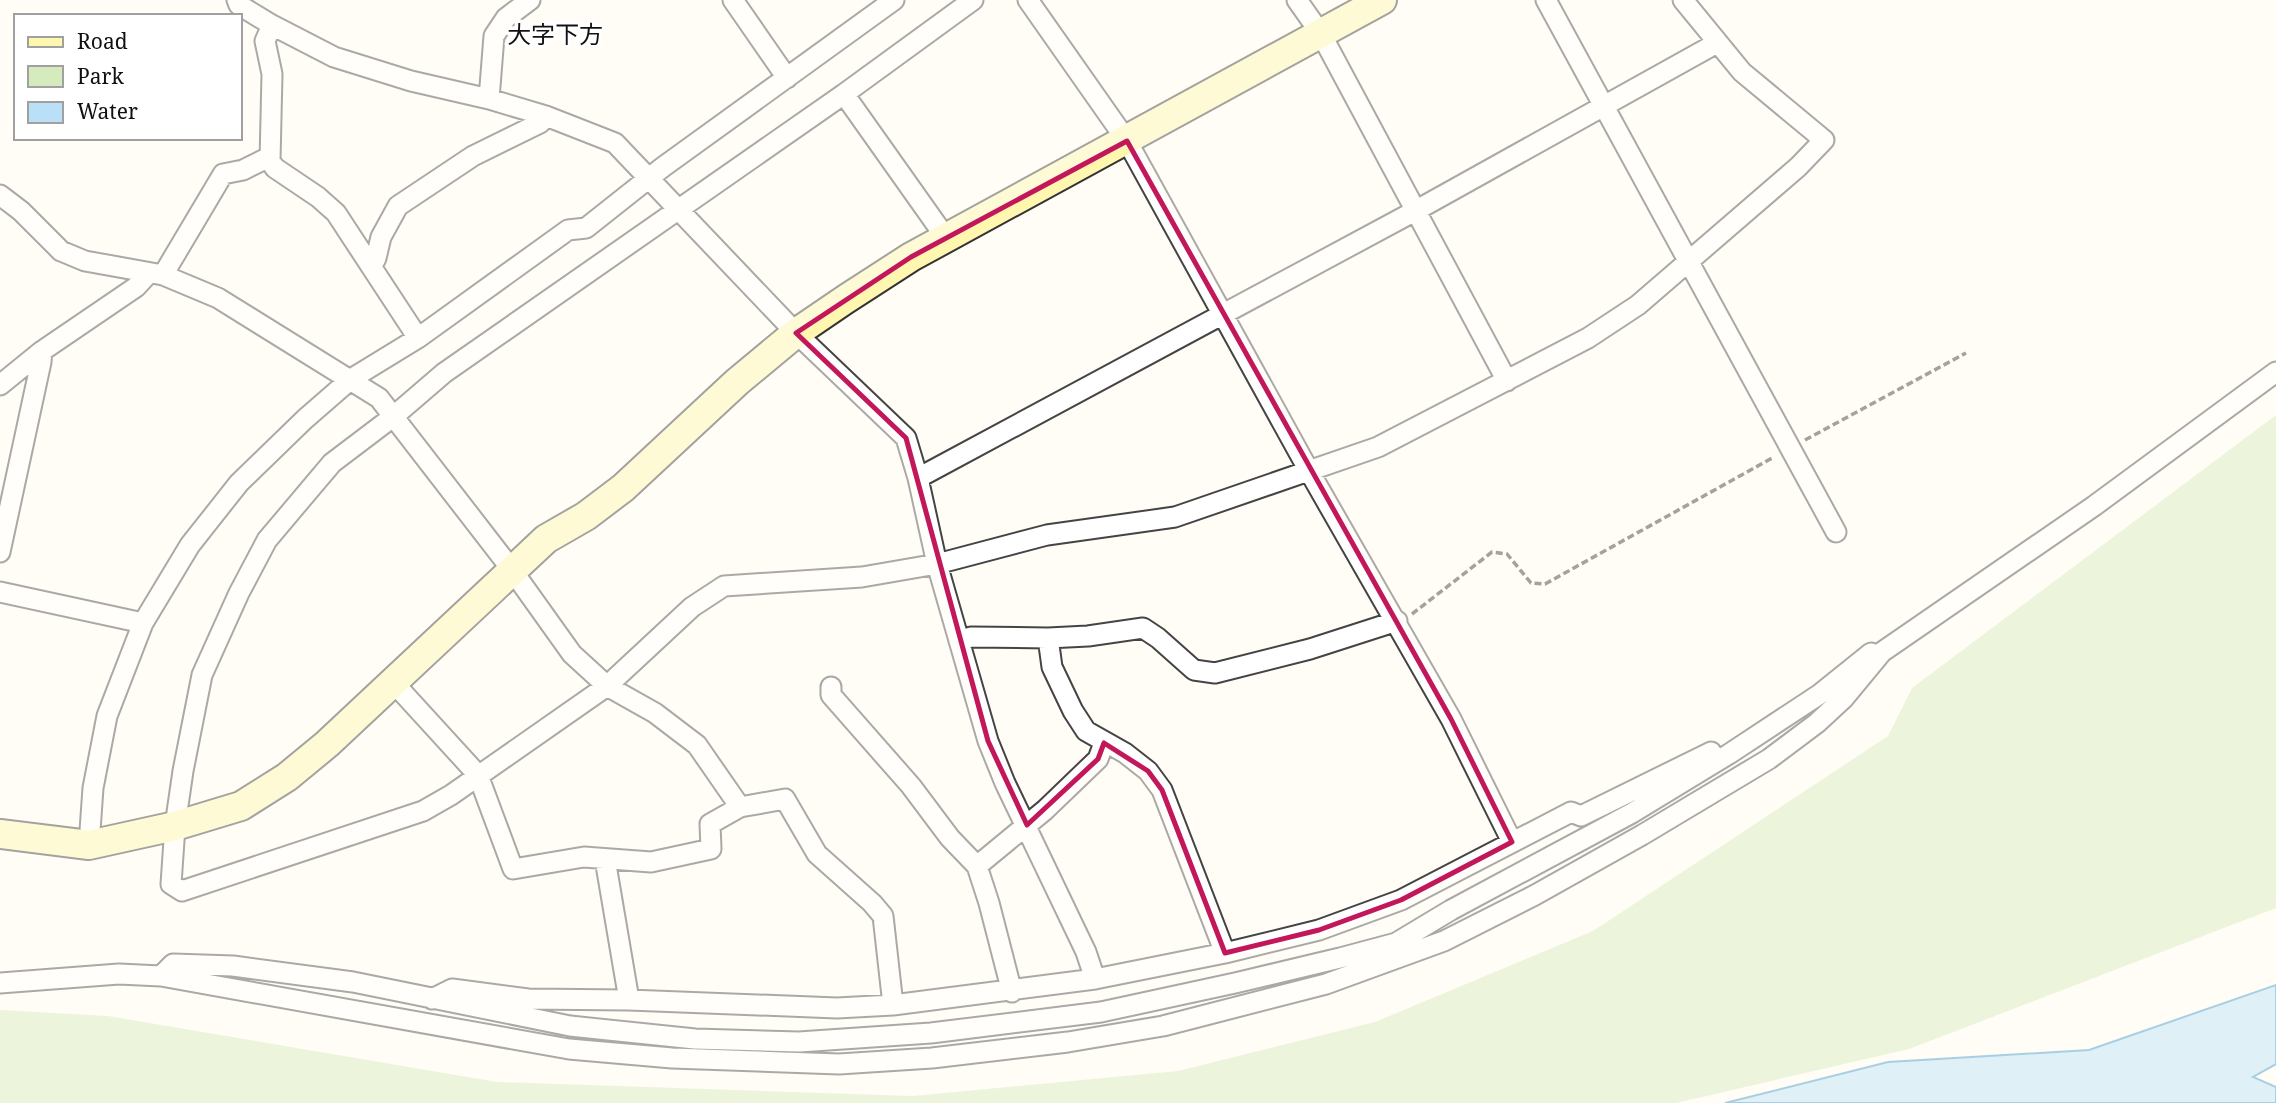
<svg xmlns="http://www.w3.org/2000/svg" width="2276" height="1103" font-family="'Noto Serif','Noto Sans JP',serif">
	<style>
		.green { fill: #d5ebbd }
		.water { fill: #b9e0f7; stroke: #3f96cf; stroke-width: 2 }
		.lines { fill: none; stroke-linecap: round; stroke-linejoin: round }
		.street-casing { stroke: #444; stroke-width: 23 }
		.secondary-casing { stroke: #333; stroke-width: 32 }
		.path { stroke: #333; stroke-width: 3.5; stroke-dasharray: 7 3.5; stroke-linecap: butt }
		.street { stroke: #fff; stroke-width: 19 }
		.secondary { stroke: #fff6b0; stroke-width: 28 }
		.marked { fill: none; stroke: #c2185b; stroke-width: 5; stroke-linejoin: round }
		.labels { text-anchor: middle; stroke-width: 7; stroke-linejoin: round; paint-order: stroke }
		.quarter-label { font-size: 24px; fill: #111; stroke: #fff }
	</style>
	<rect width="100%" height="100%" fill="#fffdf5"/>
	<path class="green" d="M2276 415V908L1909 1049 1676 1103H0V1010L108 1016 497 1082 913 1096 1178 1071 1375 1022 1593 931 1888 736 1912 688Z"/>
	<path class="water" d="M2276 985V1064L2253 1077 2276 1087V1103H1725L1888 1062 2089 1050Z"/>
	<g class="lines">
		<defs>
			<path id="street" d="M237 0 239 5 272 25 334 57 411 81 489 99 546 116 615 143 796 333 906 438 918 478 937 564 988 741 1005 783 1086 952 1095 979
				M733 0 787 78
				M1028 0 1127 141 1309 471 1451 719 1512 842
				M1297 0 1321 34 1507 381
				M1546 0 1836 532
				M272 25 265 41 272 74 270 161 275 168 318 197 336 213 418 338
				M844 94 444 373 394 416 332 463 267 540 239 593 202 675 183 771 175 826 171 884 182 891 423 811 451 795 607 686 692 607 724 586 862 577 937 564 1047 535 1175 517 1378 447 1588 338 1638 305 1798 167 1824 140 1742 72 1683 0
				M489 99 494 36 506 18 530 0
				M0 195 21 211 61 251 85 261 163 275 218 298 379 398 512 570 572 654 607 686 655 713 697 745 740 807 785 799 817 854 872 903 883 916 893 1005
				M946 238 844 94 973 0
				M372 266 376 258 381 237 398 206 473 156 540 123 546 116
				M163 275 223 174 243 170 263 160 270 161
				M0 385 42 351 136 287 148 274
				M918 478 1415 211 1717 43
				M0 552 41 362 42 351
				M0 592 143 623
				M959 641 971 637 1048 638 1088 636 1143 628 1158 638 1194 670 1215 673 1310 649 1397 621
				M393 682 478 775 513 869 584 857 651 862 711 849 710 824 740 807
				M831 687V695L911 786 950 838 977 866 989 903 1012 992
				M89 845 93 788 107 716 143 623 190 545 239 483 305 419 351 379 418 338 568 230 586 228 663 167 894 0
				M605 859 629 1000
				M977 866 1045 810 1098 759 1104 743
				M1225 953 1319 930 1401 900 1571 812 1581 816 1711 752
				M161 976 569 1049 672 1058 839 1064 932 1058 1068 1042 1163 1026 1326 984 1444 941 1535 895 1642 835 1769 759 1817 723 1844 698 1882 652 2094 506 2276 372
				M0 983 119 974 161 976 173 964 233 966 353 982 570 1026 695 1039 799 1042 931 1033 1101 1012 1235 983 1340 958 1396 943 1451 910 1632 813 1729 754 1820 694 1871 653
				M432 999 452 989 528 999 629 1000 837 1008 893 1005 1095 979 1225 953 1162 790 1148 771 1125 753 1086 731 1073 711 1052 667 1048 638"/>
			<path id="secondary" d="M0 834 89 845 175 826 241 806 287 777 327 744 546 539 586 516 623 488 737 382 796 333 846 299 911 257 1382 0"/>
		</defs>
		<use href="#street" class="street-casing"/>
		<use href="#secondary" class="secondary-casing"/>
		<path class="path" d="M1805 440 1966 353
			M1412 614 1492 552 1507 554 1531 583 1545 584 1774 457"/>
		<use href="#street" class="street"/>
		<use href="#secondary" class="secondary"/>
	</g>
	<path d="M0 0H2276V1103H0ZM1127 141 1451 719 1512 842 1401 900 1319 930 1225 953 1162 790 1148 771 1104 743 1098 759 1027 825 988 741 906 438 796 333 911 257Z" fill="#fffdf5" fill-opacity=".55" fill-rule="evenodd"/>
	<path class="marked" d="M1127 141 1451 719 1512 842 1401 900 1319 930 1225 953 1162 790 1148 771 1104 743 1098 759 1027 825 988 741 906 438 796 333 911 257Z"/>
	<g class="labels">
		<g class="quarter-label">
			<text x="555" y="43">大字下方</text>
		</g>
	</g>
	<rect x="14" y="14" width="228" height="126" fill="#ffffff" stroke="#a0a0a0" stroke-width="2"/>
	<rect x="28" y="37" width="35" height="10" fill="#fff6b0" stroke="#a0a0a0" stroke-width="2"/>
	<text x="77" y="49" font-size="21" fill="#111111">Road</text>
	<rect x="28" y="66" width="35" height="21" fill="#d5ebbd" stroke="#a0a0a0" stroke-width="2"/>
	<text x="77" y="84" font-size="21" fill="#111111">Park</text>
	<rect x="28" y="102" width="35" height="21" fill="#b9e0f7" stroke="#a0a0a0" stroke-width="2"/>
	<text x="77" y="119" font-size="21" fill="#111111">Water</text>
</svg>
